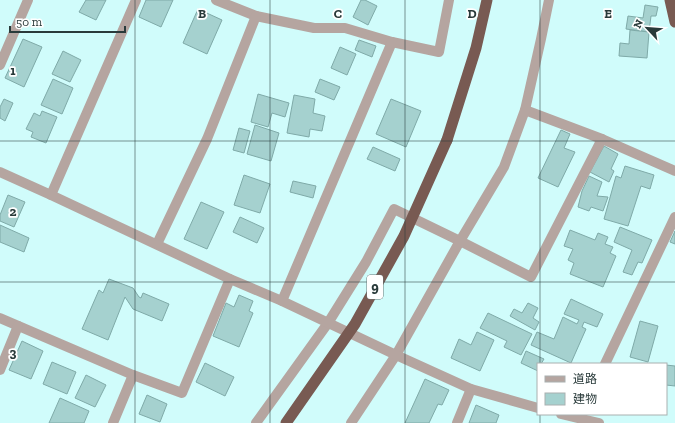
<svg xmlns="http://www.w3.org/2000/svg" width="675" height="423" font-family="'Zilla Slab','Noto Sans JP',serif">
	<rect width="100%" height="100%" fill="#d0fcfb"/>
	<!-- building -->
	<g fill="#a5d1cf" stroke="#7faaa8">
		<polygon points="86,0 106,0 96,20 79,12"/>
		<polygon points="146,0 173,0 161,27 139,17"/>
		<polygon points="361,0 365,0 377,6 368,25 353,17"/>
		<polygon points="645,5 658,7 656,16 651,16 649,32 626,29 628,16 643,18"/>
		<polygon points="198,9 222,20 207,54 183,43"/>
		<polygon points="630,30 649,32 647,58 619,56 620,43 629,44"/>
		<polygon points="23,39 42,47 24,87 5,78"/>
		<polygon points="359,40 376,46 372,57 355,50"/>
		<polygon points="340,47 356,54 347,75 331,68"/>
		<polygon points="63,51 81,60 70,82 52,74"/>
		<polygon points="53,79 73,88 62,114 41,105"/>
		<polygon points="320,79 340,87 334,100 315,92"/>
		<polygon points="258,94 289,103 285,117 272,113 268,127 251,122"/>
		<polygon points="294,95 315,99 313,113 325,116 322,131 310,129 309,137 287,133"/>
		<polygon points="4,99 13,103 5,121 0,118 0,107"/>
		<polygon points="391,99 421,111 406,147 376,134"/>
		<polygon points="42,111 57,117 46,143 31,137 33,132 26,129 34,113 40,116"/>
		<polygon points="255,125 279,133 271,161 247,154"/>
		<polygon points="239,128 250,131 244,153 233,150"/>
		<polygon points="561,130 570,134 564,148 575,152 558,187 538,178"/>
		<polygon points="604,146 618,154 611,169 614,171 609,182 590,172"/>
		<polygon points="373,147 400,159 395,171 367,159"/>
		<polygon points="625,166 654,175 650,189 641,186 628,226 604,219 616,176 621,178"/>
		<polygon points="244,175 270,184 260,213 234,205"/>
		<polygon points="589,176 602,182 597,196 608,197 603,211 591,207 589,211 578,207 582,191"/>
		<polygon points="293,181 316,186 313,198 290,192"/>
		<polygon points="8,195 25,202 14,227 0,221 0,215"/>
		<polygon points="201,202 224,212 207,249 184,239"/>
		<polygon points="240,217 264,228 257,243 233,232"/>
		<polygon points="0,225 29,238 24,252 0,242"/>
		<polygon points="620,227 652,240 642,263 638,262 632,275 623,272 632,250 614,242"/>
		<polygon points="570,230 595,240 598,233 608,237 605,244 613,247 610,253 616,256 603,287 570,274 574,263 568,260 573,249 564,246"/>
		<polygon points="675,231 675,244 670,242"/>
		<polygon points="109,279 133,288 139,297 141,298 143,293 169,304 162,321 133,309 125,297 108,340 82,329 99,290 103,293"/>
		<polygon points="239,295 253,301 249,311 253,313 239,347 213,336 226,303 234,307"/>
		<polygon points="571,299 603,314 597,327 584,322 582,327 586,329 571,363 531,345 537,332 554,339 563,317 577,324 579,320 564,314"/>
		<polygon points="528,303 538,308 533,318 539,322 535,330 510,316 514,309 522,313"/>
		<polygon points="488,313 532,334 521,355 504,347 507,341 480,328"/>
		<polygon points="640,321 658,326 648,362 630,357"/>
		<polygon points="477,332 494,340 480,371 451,358 459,339 471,345"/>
		<polygon points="22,341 43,351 31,379 9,370"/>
		<polygon points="526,351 544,359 541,364 538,364 538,371 521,363"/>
		<polygon points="52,362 76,372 67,394 43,384"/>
		<polygon points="205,363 234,377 225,396 196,382"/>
		<polygon points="666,365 675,366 675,386 666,385 666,389"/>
		<polygon points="86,375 106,385 95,407 75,398"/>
		<polygon points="425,379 449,390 442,405 438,404 429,423 405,423"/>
		<polygon points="147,395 167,404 160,422 139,414"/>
		<polygon points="60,398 89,411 84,423 49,423"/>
		<polygon points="476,405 499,415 496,423 469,423"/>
	</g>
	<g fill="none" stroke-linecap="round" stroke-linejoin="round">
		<!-- minor -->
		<g stroke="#b5a5a0" stroke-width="10">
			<polyline points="216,0 256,16 314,28 345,28 392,42 439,52 449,0"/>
			<polyline points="0,65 28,0"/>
			<polyline points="525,110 602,139 675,171"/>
			<polyline points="51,195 136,0"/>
			<polyline points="157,244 207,139 256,16"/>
			<polyline points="282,301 392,42"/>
			<polyline points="0,318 133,375 182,393 230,279"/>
			<polyline points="605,364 675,217"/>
			<polyline points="0,370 18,326"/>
			<polyline points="113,423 133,375"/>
			<polyline points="256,423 328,323 366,262 394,209 460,241 531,277 602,139"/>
			<polyline points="351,423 396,355 460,241 504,167 525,110 541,39 549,0"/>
			<polyline points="457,423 471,389"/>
		</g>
		<!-- tertiary -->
		<g stroke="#b5a5a0" stroke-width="10">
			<polyline points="0,172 51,195 230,279 282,301 396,355 471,389 538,408"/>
			<polyline points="561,414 599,423"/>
		</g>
		<!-- trunk -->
		<g stroke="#785a52" stroke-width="11">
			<polyline points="670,0 675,22"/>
			<polyline points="447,140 476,48 487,0"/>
		</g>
		<!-- trunk-bridge -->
		<polyline stroke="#785a52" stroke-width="11" points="286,423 355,324 404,236 447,140"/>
	</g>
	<!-- grid -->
	<path fill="none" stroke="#293a3a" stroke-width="1" stroke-opacity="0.55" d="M135,0V423M270,0V423M405,0V423M540,0V364M0,141H675M0,282H675M540,414V423"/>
	<g text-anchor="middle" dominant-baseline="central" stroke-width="3.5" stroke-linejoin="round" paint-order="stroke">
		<!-- shield labels -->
		<rect fill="#fff" stroke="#697575" stroke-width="1" x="367" y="275" width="16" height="24" rx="3"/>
		<g font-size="14" font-weight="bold" fill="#293a3a">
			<text x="375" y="287">9</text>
		</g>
	</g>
	<g font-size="13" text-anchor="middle" font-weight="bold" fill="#293a3a" stroke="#fff" stroke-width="3.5" stroke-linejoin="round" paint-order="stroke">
		<text x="202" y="18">B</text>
		<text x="338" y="18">C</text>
		<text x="472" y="18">D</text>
		<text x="608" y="18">E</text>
		<text x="13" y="75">1</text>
		<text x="13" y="216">2</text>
		<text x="13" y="357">3</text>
	</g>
	<!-- legend -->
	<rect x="537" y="363" width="130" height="52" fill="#ffffff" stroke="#a9b0b0"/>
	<rect x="545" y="376" width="20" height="6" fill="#b5a5a0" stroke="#a9b0b0"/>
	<text x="573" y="383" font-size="12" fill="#293a3a">道路</text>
	<rect x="545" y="393" width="20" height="12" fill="#a5d1cf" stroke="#a9b0b0"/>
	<text x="573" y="403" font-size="12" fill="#293a3a">建物</text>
	<!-- north arrow -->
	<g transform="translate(647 28) rotate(296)" stroke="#ffffff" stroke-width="3" paint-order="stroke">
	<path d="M0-3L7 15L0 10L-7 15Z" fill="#293a3a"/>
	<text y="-6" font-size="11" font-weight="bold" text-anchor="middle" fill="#293a3a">N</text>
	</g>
	<!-- scale -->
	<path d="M10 26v6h115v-6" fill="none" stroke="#293a3a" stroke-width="2"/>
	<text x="16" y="26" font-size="12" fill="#293a3a" stroke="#ffffff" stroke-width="3" paint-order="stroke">50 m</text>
</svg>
